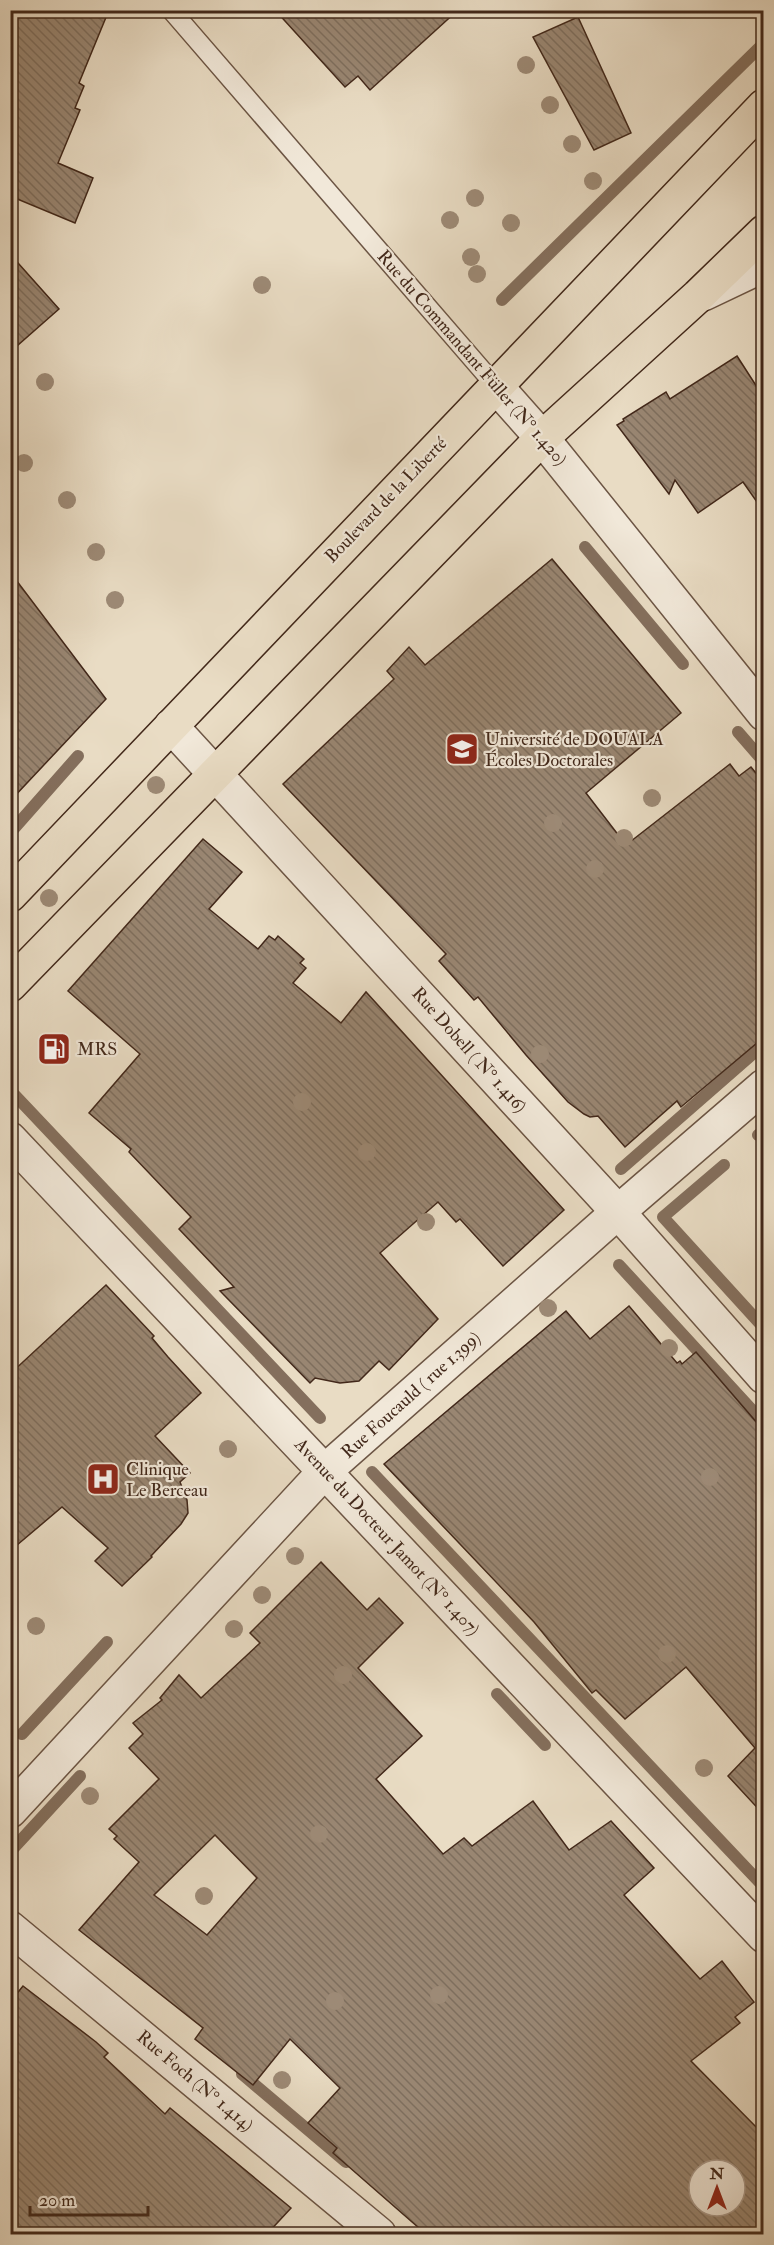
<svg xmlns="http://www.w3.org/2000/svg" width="774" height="2245" font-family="'IM FELL Double Pica',serif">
	<defs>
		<pattern id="building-back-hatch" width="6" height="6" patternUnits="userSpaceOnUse" patternTransform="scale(1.5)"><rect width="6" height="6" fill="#998672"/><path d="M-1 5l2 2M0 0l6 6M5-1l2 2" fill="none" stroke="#7e6e5d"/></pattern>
	</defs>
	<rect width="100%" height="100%" fill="#e9dcc4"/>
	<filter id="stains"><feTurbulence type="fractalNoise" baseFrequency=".00333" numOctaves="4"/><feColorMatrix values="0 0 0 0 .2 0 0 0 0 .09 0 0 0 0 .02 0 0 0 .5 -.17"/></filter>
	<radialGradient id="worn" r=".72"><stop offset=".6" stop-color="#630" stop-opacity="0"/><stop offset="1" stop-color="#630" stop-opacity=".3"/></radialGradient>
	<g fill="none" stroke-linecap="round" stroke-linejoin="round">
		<!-- stream -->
		<g stroke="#846f5d" stroke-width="12">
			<polyline points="502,300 764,43"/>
			<polyline points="585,547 683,664"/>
			<polyline points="738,732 764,762"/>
			<polyline points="10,833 78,756"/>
			<polyline points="10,1090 320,1418"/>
			<polyline points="758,1135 764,1131"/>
			<polyline points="724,1165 663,1217 764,1328"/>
			<polyline points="621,1169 764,1044"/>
			<polyline points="619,1265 764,1423"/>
			<polyline points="372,1472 764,1887"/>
			<polyline points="497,1694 545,1745"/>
			<polyline points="22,1734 107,1642"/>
			<polyline points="10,1852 80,1776"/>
			<polyline points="242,2074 346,2162"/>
		</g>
	</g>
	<!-- building -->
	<g fill="url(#building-back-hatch)" stroke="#42281a" stroke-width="1.5" fill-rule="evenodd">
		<polygon points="10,10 109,10 79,83 84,86 75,108 80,110 58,163 93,178 75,223 10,196"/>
		<polygon points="275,10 458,10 370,90 358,76 345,87"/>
		<polygon points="578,17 631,133 594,150 533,37"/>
		<polygon points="10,254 59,309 10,352"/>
		<polygon points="737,356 764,398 764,512 743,482 698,513 675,480 669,494 617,425 624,421 623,419 666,392 670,399"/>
		<polygon points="552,559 681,713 586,793 626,845 730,764 739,776 751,767 764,783 764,1037 681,1107 677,1101 625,1147 598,1116 590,1117 584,1114 568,1102 526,1055 478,997 474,1000 439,961 446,954 283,784 394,679 387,671 409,647 425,665"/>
		<polygon points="10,572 106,699 10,801"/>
		<polygon points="203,839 242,872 209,909 258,949 269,936 275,940 278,936 304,959 300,963 306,968 293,983 341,1023 366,992 564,1210 503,1266 460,1219 456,1222 438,1202 380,1253 438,1319 389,1370 379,1361 359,1381 340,1383 315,1378 310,1383 220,1291 234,1287 179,1229 191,1217 129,1152 131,1149 89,1113 140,1054 68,991"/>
		<polygon points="106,1285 154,1336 152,1338 168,1357 201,1393 155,1436 190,1473 180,1482 187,1500 188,1513 181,1524 151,1556 152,1557 122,1586 95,1561 108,1548 62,1507 10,1551 10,1374"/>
		<polygon points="629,1306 677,1363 680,1361 682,1364 696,1352 764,1431 764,1815 728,1776 755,1748 686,1667 625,1719 596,1690 592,1693 534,1622 384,1464 566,1311 590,1339"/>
		<path d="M321,1562L367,1610L379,1598L403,1623L358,1668L422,1736L376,1779L443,1854L464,1838L472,1846L533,1801L569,1850L611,1821L654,1868L624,1895L700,1979L722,1961L754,2002L735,2017L740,2023L691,2061L764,2135V2235H427L333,2153L337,2148L308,2123L340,2088L290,2039L253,2085L195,2039L203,2028L79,1930L139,1862L114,1839L117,1836L109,1829L159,1779L129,1748L143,1734L133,1723L162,1700L160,1698L179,1675L201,1698L260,1643L250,1633ZM215,1835L257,1878L207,1935L154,1895ZM699,2170H735V2206H699Z"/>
		<polygon points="23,1986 96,2042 108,2053 104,2057 165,2114 170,2108 291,2208 266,2235 10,2235 10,2002"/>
	</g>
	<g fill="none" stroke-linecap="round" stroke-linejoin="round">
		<defs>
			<polyline id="service" points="171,10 495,385"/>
			<g id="minor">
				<polyline points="495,385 542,438 764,714"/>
				<polyline points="171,726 618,1212 764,1377"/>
				<polyline points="10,1139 764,1936"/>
				<polyline points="10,1811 325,1471 618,1212 764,1086"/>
				<polyline points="10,1928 379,2234"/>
			</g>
			<polyline id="tertiary" points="703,294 764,265"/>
			<g id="primary">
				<polyline points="10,895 764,106"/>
				<polyline points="10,985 542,438 698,296 764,232"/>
			</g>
		</defs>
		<!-- service casing -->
		<use href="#service" stroke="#6c5544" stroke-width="21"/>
		<!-- minor casing -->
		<use href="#minor" stroke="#6c5544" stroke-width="36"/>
		<!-- tertiary casing -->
		<use href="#tertiary" stroke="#6c5544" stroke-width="36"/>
		<!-- primary casing -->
		<use href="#primary" stroke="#42281a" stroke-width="36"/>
		<!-- service -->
		<use href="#service" stroke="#f1e8d9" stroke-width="18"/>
		<!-- minor -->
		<use href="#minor" stroke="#f1e8d9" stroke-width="33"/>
		<!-- tertiary -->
		<use href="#tertiary" stroke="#f1e8d9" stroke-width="33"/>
		<!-- primary -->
		<use href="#primary" stroke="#e9dcc4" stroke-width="33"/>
	</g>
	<!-- trees -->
	<g fill="#9d8a76">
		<circle cx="526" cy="65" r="9"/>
		<circle cx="550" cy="105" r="9"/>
		<circle cx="572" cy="144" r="9"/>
		<circle cx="593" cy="181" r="9"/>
		<circle cx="475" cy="198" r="9"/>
		<circle cx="450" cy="220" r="9"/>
		<circle cx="511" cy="223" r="9"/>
		<circle cx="471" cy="257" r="9"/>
		<circle cx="477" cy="274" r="9"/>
		<circle cx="262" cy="285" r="9"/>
		<circle cx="45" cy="382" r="9"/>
		<circle cx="24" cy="463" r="9"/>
		<circle cx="67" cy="500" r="9"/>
		<circle cx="96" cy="552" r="9"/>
		<circle cx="115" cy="600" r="9"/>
		<circle cx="156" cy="785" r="9"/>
		<circle cx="652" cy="798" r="9"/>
		<circle cx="553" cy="823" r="9"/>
		<circle cx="624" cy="838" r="9"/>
		<circle cx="595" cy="869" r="9"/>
		<circle cx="49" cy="898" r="9"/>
		<circle cx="540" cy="1054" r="9"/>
		<circle cx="302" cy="1102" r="9"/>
		<circle cx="367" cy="1152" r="9"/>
		<circle cx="426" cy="1222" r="9"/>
		<circle cx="548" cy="1308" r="9"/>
		<circle cx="669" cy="1348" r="9"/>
		<circle cx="228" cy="1449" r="9"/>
		<circle cx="710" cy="1477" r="9"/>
		<circle cx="295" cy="1556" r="9"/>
		<circle cx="262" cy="1595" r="9"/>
		<circle cx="36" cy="1626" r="9"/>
		<circle cx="234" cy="1629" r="9"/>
		<circle cx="667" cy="1654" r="9"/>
		<circle cx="343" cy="1675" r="9"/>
		<circle cx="704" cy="1768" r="9"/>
		<circle cx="90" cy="1796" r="9"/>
		<circle cx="319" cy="1834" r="9"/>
		<circle cx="204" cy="1896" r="9"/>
		<circle cx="439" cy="1995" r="9"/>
		<circle cx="335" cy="2001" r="9"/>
		<circle cx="282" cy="2080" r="9"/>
	</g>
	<!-- icons -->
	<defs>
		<symbol id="school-square" viewBox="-11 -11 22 22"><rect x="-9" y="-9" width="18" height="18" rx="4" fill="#8f2418" stroke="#f1e8d9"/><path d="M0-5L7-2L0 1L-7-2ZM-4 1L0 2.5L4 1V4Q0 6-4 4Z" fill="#fff"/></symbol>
		<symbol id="fuel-square" viewBox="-11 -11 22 22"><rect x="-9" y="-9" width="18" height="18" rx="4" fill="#8f2418" stroke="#f1e8d9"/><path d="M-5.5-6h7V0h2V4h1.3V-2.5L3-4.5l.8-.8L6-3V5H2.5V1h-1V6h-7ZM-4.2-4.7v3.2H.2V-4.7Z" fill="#fff"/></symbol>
		<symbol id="hospital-square" viewBox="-11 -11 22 22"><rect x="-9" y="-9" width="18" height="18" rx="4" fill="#8f2418" stroke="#f1e8d9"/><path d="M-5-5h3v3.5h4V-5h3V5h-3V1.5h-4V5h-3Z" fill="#fff"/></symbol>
	</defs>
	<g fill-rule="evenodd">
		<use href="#school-square" x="443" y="730" width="38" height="38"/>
		<use href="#fuel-square" x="35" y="1030" width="38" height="38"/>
		<use href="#hospital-square" x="84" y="1460" width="38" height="38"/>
	</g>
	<g text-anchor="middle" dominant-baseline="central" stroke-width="4.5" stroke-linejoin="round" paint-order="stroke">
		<!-- street labels -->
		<g font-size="18" fill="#42281a" stroke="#f1e8d9">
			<text transform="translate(472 358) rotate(49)">Rue du Commandant Füller (N° 1.420)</text>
			<text transform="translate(386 500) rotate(-46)">Boulevard de la Liberté</text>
			<text transform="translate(469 1050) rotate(48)">Rue Dobell ( N° 1.416)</text>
			<text transform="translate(411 1395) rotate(-42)">Rue Foucauld ( rue 1.399)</text>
			<text transform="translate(387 1537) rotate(47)">Avenue du Docteur Jamot (N° 1.407)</text>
			<text transform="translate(195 2081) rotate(40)">Rue Foch (N° 1.414)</text>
		</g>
		<!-- poi labels -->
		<g font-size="18" fill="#42281a" stroke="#f1e8d9" text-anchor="start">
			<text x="485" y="739">Université de DOUALA<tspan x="485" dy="21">Écoles Doctorales</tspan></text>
			<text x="77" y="1049">MRS</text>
			<text x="126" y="1469">Clinique<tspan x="126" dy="21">Le Berceau</tspan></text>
		</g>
	</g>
	<!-- margin -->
	<rect width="774" height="2245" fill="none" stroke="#e9dcc4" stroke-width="36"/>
	<rect x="12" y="12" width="750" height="2221" fill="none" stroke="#42281a" stroke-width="3"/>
	<rect x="18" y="18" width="738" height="2209" fill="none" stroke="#42281a" stroke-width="1.5"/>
	<!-- north arrow -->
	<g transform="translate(717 2188)"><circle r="28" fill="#f1e8d9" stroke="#ab9b8d" stroke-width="1.5"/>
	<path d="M0-4.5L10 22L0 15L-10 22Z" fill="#8f2418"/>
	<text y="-9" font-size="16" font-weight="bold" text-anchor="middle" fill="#42281a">N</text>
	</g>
	<!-- scale -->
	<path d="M30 2206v9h118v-9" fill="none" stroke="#42281a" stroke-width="3"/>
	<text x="39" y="2206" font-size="18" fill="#42281a" stroke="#f1e8d9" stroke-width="4.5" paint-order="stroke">20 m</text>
	<rect width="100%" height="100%" filter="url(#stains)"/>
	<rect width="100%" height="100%" fill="url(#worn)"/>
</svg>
